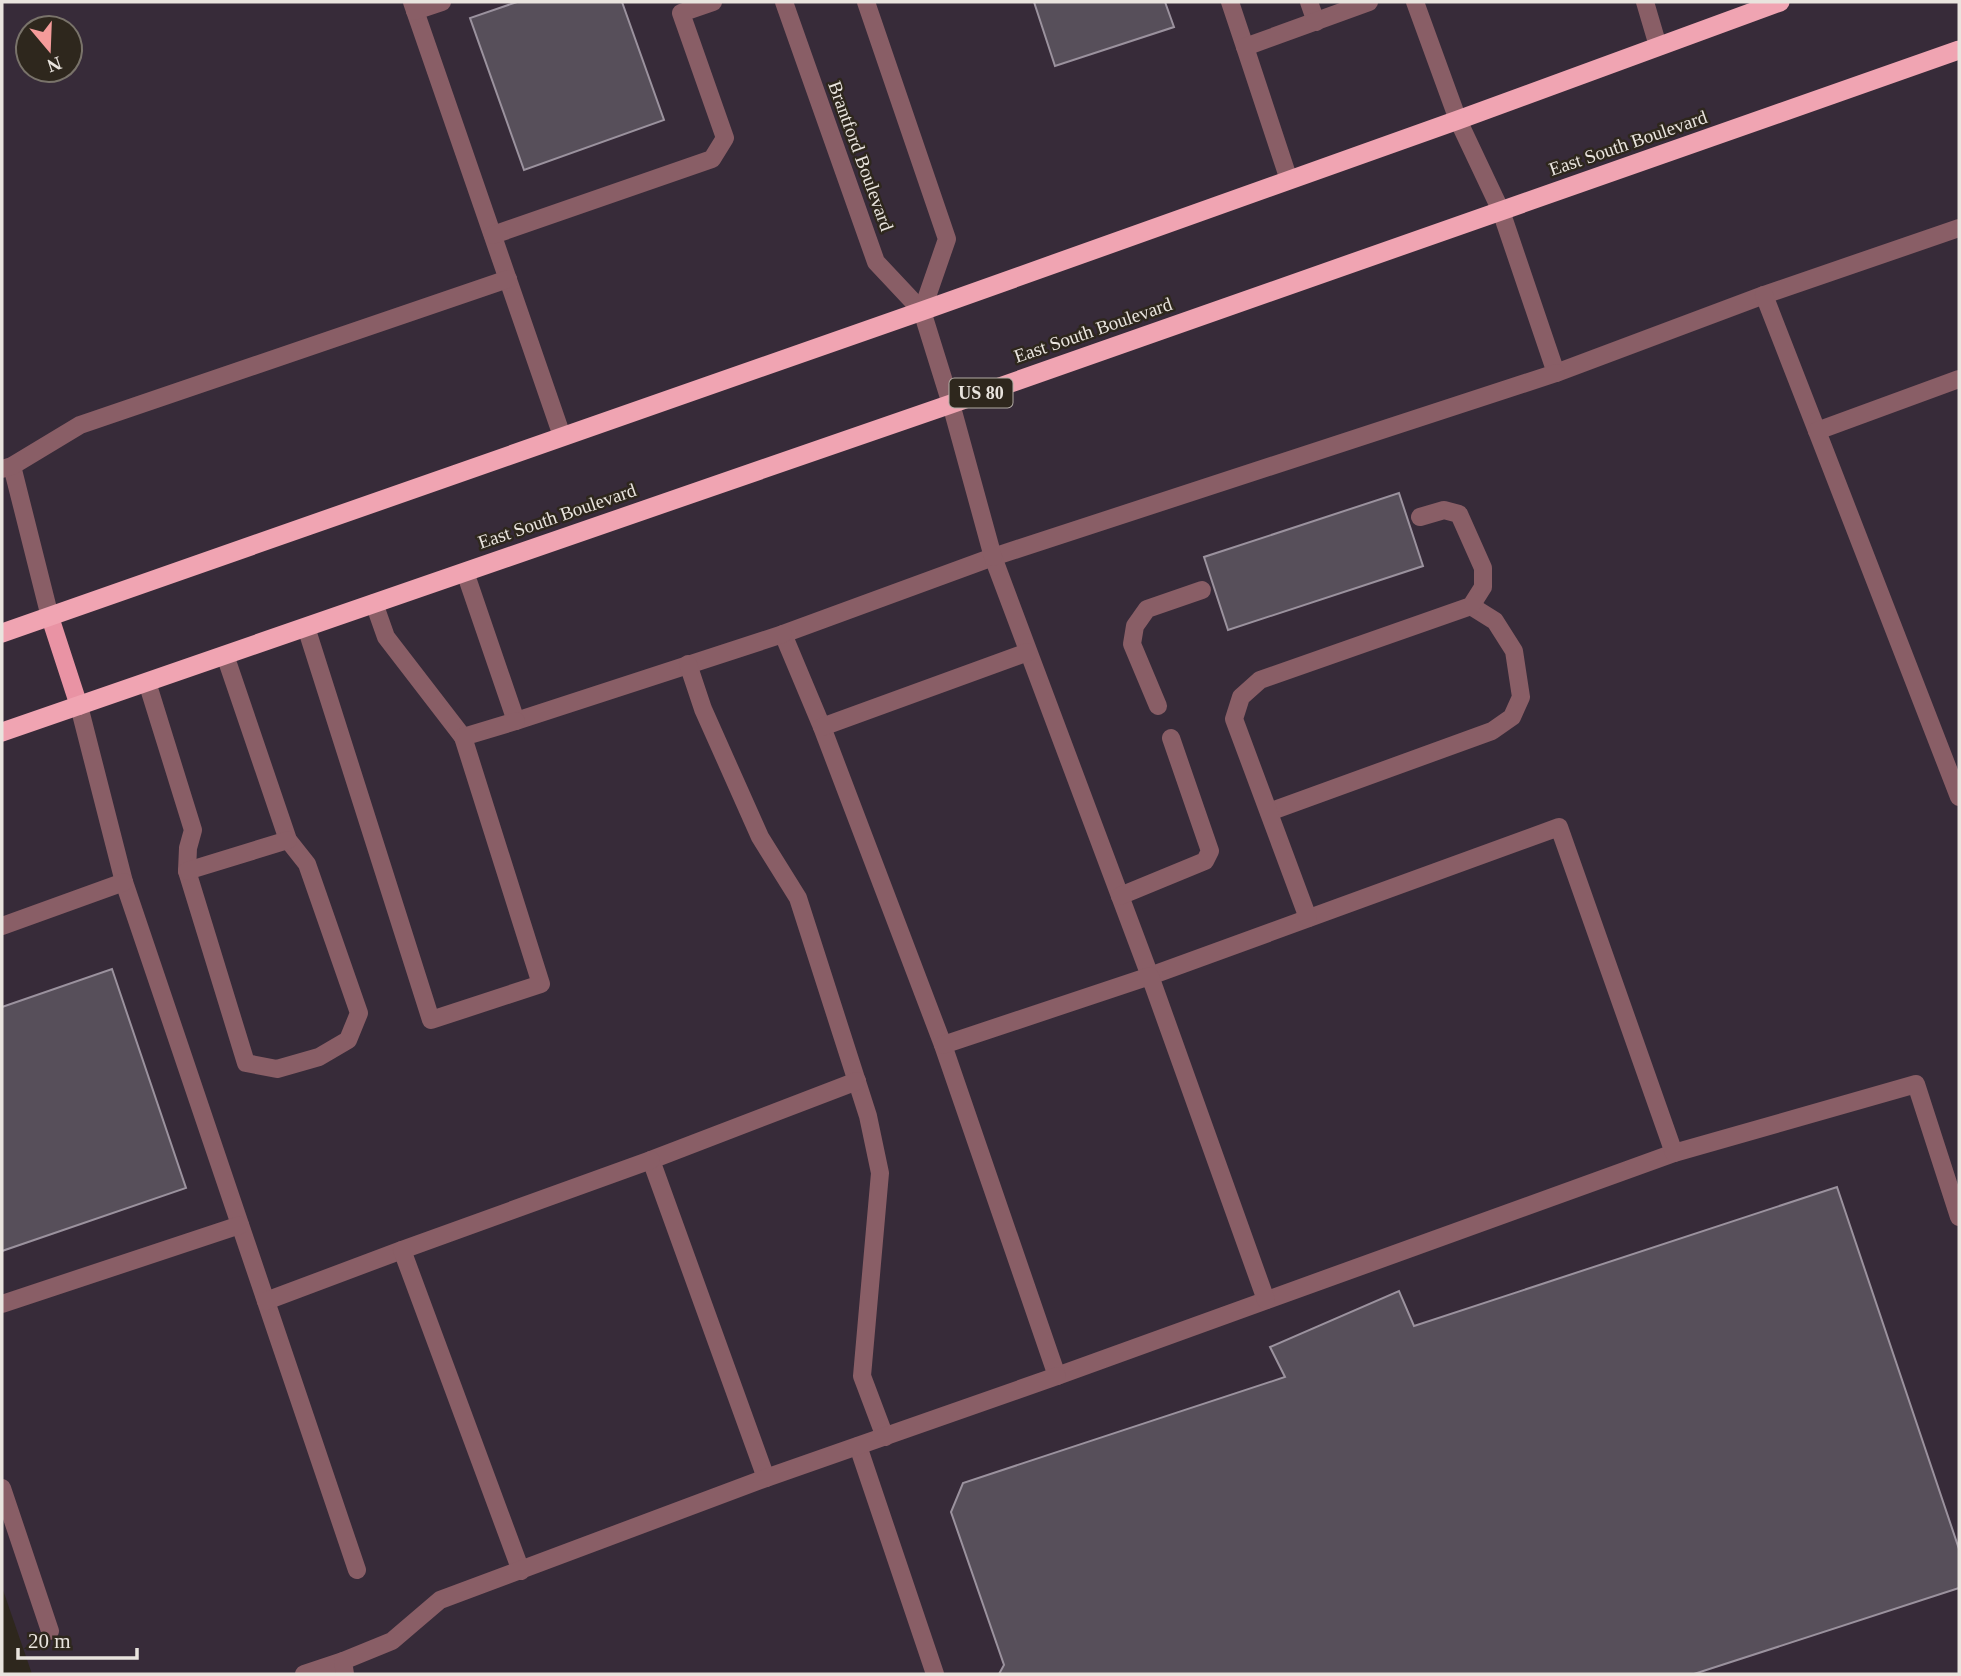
<svg xmlns="http://www.w3.org/2000/svg" width="1961" height="1676" font-family="Georgia,serif">
	<rect width="100%" height="100%" fill="#2e271d"/>
	<!-- commercial -->
	<path fill="#372b39" fill-rule="evenodd" d="M2,2H1959V1674H32L2,1587ZM28,28H70V70H28Z"/>
	<!-- building -->
	<g fill="#574f5a" stroke="#9b929e" stroke-width="2">
		<polygon points="517,2 622,2 664,120 524,170 470,18"/>
		<polygon points="1034,2 1165,2 1174,27 1055,66"/>
		<polygon points="1399,493 1423,566 1228,630 1204,557"/>
		<polygon points="112,969 186,1188 2,1251 2,1007"/>
		<polygon points="1837,1187 1959,1549 1959,1588 1694,1674 999,1674 1004,1665 951,1512 963,1483 1285,1377 1270,1347 1399,1291 1414,1326"/>
	</g>
	<g fill="none" stroke-linecap="round" stroke-linejoin="round">
		<!-- service -->
		<g stroke="#895e66" stroke-width="18">
			<polyline points="412,2 562,436"/>
			<polyline points="1230,2 1245,47"/>
			<polyline points="1309,2 1316,22"/>
			<polyline points="1415,2 1458,120 1501,211 1556,373 1764,295 1959,228"/>
			<polyline points="1645,2 1658,46"/>
			<polyline points="415,11 442,2"/>
			<polyline points="1289,180 1245,47 1369,2"/>
			<polyline points="493,235 712,159 725,138 681,13 713,2"/>
			<polyline points="1764,295 1817,431"/>
			<polyline points="1556,373 993,557 783,634 822,727 943,1045 1057,1376 1674,1153"/>
			<polyline points="1959,379 1817,431 1959,797"/>
			<polyline points="12,466 50,617"/>
			<polyline points="2,469 12,466 80,425 508,279"/>
			<polyline points="993,557 1150,976 1559,827 1674,1153 1916,1084 1959,1217"/>
			<polyline points="465,572 516,721 783,634"/>
			<polyline points="374,603 386,637 463,737"/>
			<polyline points="306,627 431,1020 541,984 463,737 516,721"/>
			<polyline points="688,664 703,709 760,837 798,898 868,1116 880,1173 862,1376 885,1437"/>
			<polyline points="147,682 193,830 188,848 187,871 246,1063 277,1069 319,1057 348,1040 359,1013 307,864 288,840 225,655"/>
			<polyline points="79,706 124,882 357,1570"/>
			<polyline points="1158,706 1132,644 1135,626 1147,609 1202,590"/>
			<polyline points="822,727 1028,652"/>
			<polyline points="1269,812 1492,731 1512,717 1521,697 1514,651 1495,621 1471,606"/>
			<polyline points="187,871 288,840"/>
			<polyline points="1120,896 1205,861 1210,851 1171,738"/>
			<polyline points="1308,918 1234,719 1241,697 1260,680 1471,606 1483,587 1483,568 1459,514 1444,510 1420,517"/>
			<polyline points="2,926 124,882"/>
			<polyline points="943,1045 1150,976 1266,1300"/>
			<polyline points="266,1301 402,1250"/>
			<polyline points="2,1304 240,1225"/>
			<polyline points="858,1446 935,1674"/>
			<polyline points="766,1478 651,1160 857,1081"/>
			<polyline points="2,1488 50,1631"/>
			<polyline points="521,1571 402,1250 651,1160"/>
			<polyline points="304,1674 343,1661"/>
			<polyline points="345,1674 343,1661 392,1641 440,1600 766,1478 1057,1376"/>
		</g>
		<!-- minor -->
		<g stroke="#895e66" stroke-width="18">
			<polyline points="784,2 876,262 922,311 951,404 993,557"/>
			<polyline points="866,2 947,239 922,311"/>
		</g>
		<!-- primary -->
		<polyline stroke="#e993a4" stroke-width="18" points="50,617 79,706"/>
		<!-- trunk -->
		<g stroke="#f0a4b2" stroke-width="19">
			<polyline points="2,633 922,311 1458,120 1780,2"/>
			<polyline points="2,732 951,404 1959,50"/>
		</g>
	</g>
	<g text-anchor="middle" dominant-baseline="central" stroke-width="5" stroke-linejoin="round" paint-order="stroke">
		<!-- shield labels -->
		<rect fill="#2e271d" stroke="#b1aba4" stroke-width="2" x="949.5" y="378.5" width="63" height="29" rx="5"/>
		<g font-size="18" font-weight="bold" fill="#e9e4de">
			<text x="981" y="393">US 80</text>
		</g>
		<!-- street labels -->
		<g font-size="19" fill="#e9e4de" stroke="#2e271d">
			<text transform="translate(1628 143) rotate(-19)">East South Boulevard</text>
			<text transform="translate(861 156) rotate(70)">Brantford Boulevard</text>
			<text transform="translate(1093 330) rotate(-19)">East South Boulevard</text>
			<text transform="translate(557 516) rotate(-19)">East South Boulevard</text>
		</g>
	</g>
	<!-- border -->
	<rect width="1961" height="1676" fill="none" stroke="#e9e4de" stroke-width="7"/>
	<!-- north arrow -->
	<g transform="translate(49 49) rotate(161)"><circle r="33" fill="#2e271d" stroke="#79736a" stroke-width="2"/>
	<path d="M0-5L12 26L0 18L-12 26Z" fill="#f59b9a"/>
	<text y="-10" font-size="19" font-weight="bold" text-anchor="middle" fill="#e9e4de">N</text>
	</g>
	<!-- scale -->
	<path d="M18 1648v10h119v-10" fill="none" stroke="#e9e4de" stroke-width="3.5"/>
	<text x="28" y="1648" font-size="21" fill="#e9e4de" stroke="#2e271d" stroke-width="5" paint-order="stroke">20 m</text>
</svg>
